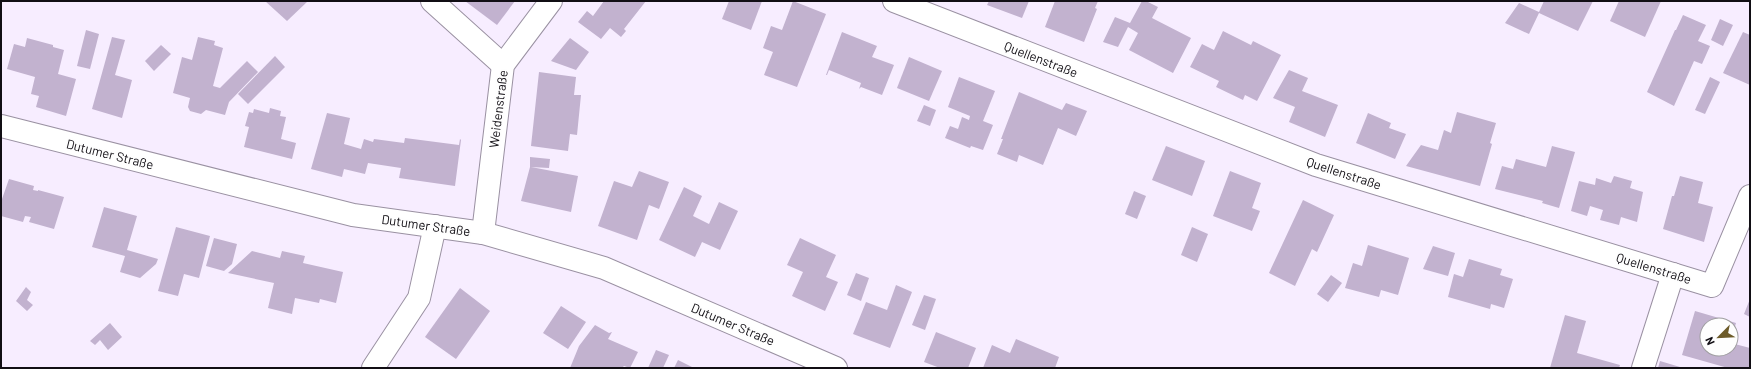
<svg xmlns="http://www.w3.org/2000/svg" width="1751" height="369" font-family="Barlow,sans-serif">
	<rect width="100%" height="100%" fill="#f7edff"/>
	<!-- building -->
	<g fill="#c2b2cf">
		<polygon points="265,1 308,1 287,21"/>
		<polygon points="465,1 515,1 497,25"/>
		<polygon points="604,1 646,1 624,29 626,31 621,37 610,28 601,39 578,22 587,11 593,16"/>
		<polygon points="729,1 762,1 751,30 722,19"/>
		<polygon points="793,1 826,14 797,87 764,75 773,52 763,48 771,26 782,30"/>
		<polygon points="989,1 1029,1 1022,18 987,5"/>
		<polygon points="1055,1 1098,1 1095,8 1097,9 1084,42 1045,27"/>
		<polygon points="1142,1 1146,1 1158,7 1152,18 1191,38 1173,73 1129,50 1138,33 1128,27 1118,47 1103,42 1115,17 1130,23"/>
		<polygon points="1544,1 1593,1 1578,31 1539,13 1529,34 1505,23 1519,3 1539,12"/>
		<polygon points="1619,1 1661,1 1645,37 1610,21"/>
		<polygon points="1683,15 1706,25 1698,41 1710,46 1702,64 1694,61 1674,106 1647,92 1675,30 1676,30"/>
		<polygon points="1720,19 1733,25 1723,46 1711,40"/>
		<polygon points="86,30 99,34 90,69 77,66"/>
		<polygon points="1223,31 1251,45 1253,41 1281,55 1257,101 1245,95 1243,100 1216,87 1219,81 1190,67 1202,44 1214,50"/>
		<polygon points="842,32 877,46 872,57 894,65 882,95 861,87 859,89 861,83 829,70 827,75 826,75"/>
		<polygon points="1743,32 1750,35 1750,85 1723,73"/>
		<polygon points="112,37 125,40 115,75 132,80 122,118 92,109"/>
		<polygon points="198,37 215,41 214,45 223,48 213,86 220,88 247,61 258,72 229,102 225,115 206,110 201,114 190,111 188,107 190,98 173,93 182,57 192,60"/>
		<polygon points="27,38 53,45 53,47 64,50 58,74 76,79 66,116 36,107 39,96 31,94 35,77 7,69 14,44 25,47"/>
		<polygon points="570,38 589,52 576,70 551,61"/>
		<polygon points="161,45 171,54 154,71 145,61"/>
		<polygon points="275,56 285,67 248,104 238,94"/>
		<polygon points="909,57 942,71 929,101 897,88"/>
		<polygon points="1289,70 1308,78 1302,91 1338,105 1325,137 1289,122 1295,107 1273,98"/>
		<polygon points="539,72 576,77 574,95 581,95 577,135 570,134 568,151 531,146"/>
		<polygon points="959,77 995,91 983,121 993,125 983,150 971,146 970,148 945,138 950,126 958,129 962,117 969,120 970,116 948,107"/>
		<polygon points="1710,77 1720,82 1705,114 1695,110"/>
		<polygon points="1019,92 1062,110 1066,103 1087,111 1076,136 1058,128 1043,165 1019,155 1017,162 997,154 1003,139 1001,139"/>
		<polygon points="924,105 936,110 930,126 917,121"/>
		<polygon points="270,108 281,111 280,116 286,117 281,139 296,143 292,159 244,147 249,127 245,126 249,112 253,113 254,109 269,113"/>
		<polygon points="1457,112 1496,123 1490,143 1492,144 1480,186 1406,166 1421,145 1438,150 1444,130 1451,133"/>
		<polygon points="327,113 350,118 344,144 361,149 364,139 373,142 374,139 404,143 405,138 459,145 460,139 461,140 455,186 399,178 401,168 368,163 365,174 344,169 342,177 311,169"/>
		<polygon points="1368,113 1391,123 1389,128 1406,134 1395,159 1356,143"/>
		<polygon points="1166,146 1205,161 1192,196 1152,180"/>
		<polygon points="1552,146 1575,152 1559,208 1542,203 1543,201 1495,189 1502,166 1513,169 1516,159 1546,167"/>
		<polygon points="530,157 550,159 549,168 531,167 578,176 571,212 521,201 530,167"/>
		<polygon points="639,171 669,182 659,209 649,205 637,240 598,226 614,181 632,187"/>
		<polygon points="1230,171 1261,183 1252,208 1260,211 1252,231 1213,216"/>
		<polygon points="1614,176 1632,181 1630,188 1643,192 1637,222 1621,217 1619,225 1600,220 1603,210 1590,206 1587,216 1571,211 1579,181 1595,185 1596,178 1611,183"/>
		<polygon points="1680,176 1703,182 1698,203 1713,207 1704,242 1663,229 1672,196 1674,196"/>
		<polygon points="9,179 34,186 33,190 38,191 38,190 64,197 54,229 29,222 31,217 25,216 23,222 1,216 1,199 2,199"/>
		<polygon points="684,187 702,196 693,216 709,224 719,202 738,211 720,250 702,242 695,257 659,240"/>
		<polygon points="1134,191 1146,196 1137,219 1125,214"/>
		<polygon points="1303,200 1334,215 1317,252 1312,249 1295,286 1269,273"/>
		<polygon points="104,207 137,216 127,250 158,259 156,264 140,278 120,272 125,256 92,247"/>
		<polygon points="176,227 210,236 199,278 184,274 178,296 158,291"/>
		<polygon points="1192,227 1208,234 1197,262 1181,255"/>
		<polygon points="214,238 237,244 232,264 224,271 206,266"/>
		<polygon points="800,238 836,255 826,277 838,282 825,311 792,296 803,272 787,265"/>
		<polygon points="1368,245 1409,258 1398,295 1381,290 1379,297 1345,288 1353,263 1362,266"/>
		<polygon points="1433,246 1455,253 1448,276 1423,269"/>
		<polygon points="252,251 280,258 282,251 305,256 303,263 343,272 336,303 320,299 319,303 295,298 292,314 268,308 274,283 228,273"/>
		<polygon points="1469,259 1502,269 1500,275 1513,279 1504,308 1491,304 1490,309 1448,297 1454,274 1463,277"/>
		<polygon points="856,273 869,278 861,301 847,295"/>
		<polygon points="1331,275 1342,283 1328,302 1317,294"/>
		<polygon points="896,285 912,292 890,348 853,334 866,302 887,310"/>
		<polygon points="26,287 31,292 27,300 33,305 27,311 16,301"/>
		<polygon points="460,288 490,311 456,359 425,337"/>
		<polygon points="924,295 936,299 925,330 912,325"/>
		<polygon points="1750,299 1750,317 1744,314"/>
		<polygon points="561,306 586,322 568,349 543,333"/>
		<polygon points="1695,311 1736,323 1731,340 1731,325 1707,325 1707,349 1731,349 1731,343 1750,348 1750,368 1728,368 1682,355"/>
		<polygon points="1565,315 1586,321 1577,353 1620,365 1619,368 1550,368"/>
		<polygon points="110,323 122,337 108,350 100,340 95,345 90,341"/>
		<polygon points="595,325 609,333 612,332 608,339 638,352 630,368 624,366 622,368 570,368 579,346"/>
		<polygon points="936,332 976,348 968,368 940,368 924,362"/>
		<polygon points="1016,339 1059,357 1055,368 983,368 992,345 1010,353"/>
		<polygon points="656,350 669,355 663,368 648,368"/>
		<polygon points="678,360 694,368 674,368"/>
		<polygon points="1660,361 1680,367 1680,368 1658,368"/>
	</g>
	<g fill="none" stroke-linecap="round" stroke-linejoin="round">
		<defs>
			<g id="minor">
				<polyline points="432,1 503,65"/>
				<polyline points="894,1 1316,165 1712,286 1750,196"/>
				<polyline points="1,126 353,215 483,233 604,268 836,368"/>
				<polyline points="483,233 503,65 551,1"/>
				<polyline points="373,368 419,298 435,226"/>
				<polyline points="1643,368 1673,274"/>
			</g>
		</defs>
		<!-- minor casing -->
		<use href="#minor" stroke="#9a91a2" stroke-width="24"/>
		<!-- minor -->
		<use href="#minor" stroke="#fff" stroke-width="22"/>
	</g>
	<g text-anchor="middle" dominant-baseline="central" stroke-width="4" stroke-linejoin="round" paint-order="stroke">
		<!-- street labels -->
		<g font-size="13" fill="#110e14" stroke="#fefefe">
			<text transform="translate(1041 59) rotate(21)">Quellenstraße</text>
			<text transform="translate(498 109) rotate(-83)">Weidenstraße</text>
			<text transform="translate(110 154) rotate(14)">Dutumer Straße</text>
			<text transform="translate(1344 173) rotate(18)">Quellenstraße</text>
			<text transform="translate(426 225) rotate(8)">Dutumer Straße</text>
			<text transform="translate(1654 268) rotate(17)">Quellenstraße</text>
			<text transform="translate(733 324) rotate(23)">Dutumer Straße</text>
		</g>
	</g>
	<!-- border -->
	<rect width="1751" height="369" fill="none" stroke="#110e14" stroke-width="4"/>
	<!-- north arrow -->
	<g transform="translate(1719 337) rotate(246)"><circle r="19" fill="#fefefe" stroke="#9f9ea0"/>
	<path d="M0-3L7 15L0 10L-7 15Z" fill="#6d5b29"/>
	<text y="-6" font-size="11" font-weight="bold" text-anchor="middle" fill="#110e14">N</text>
	</g>
</svg>
